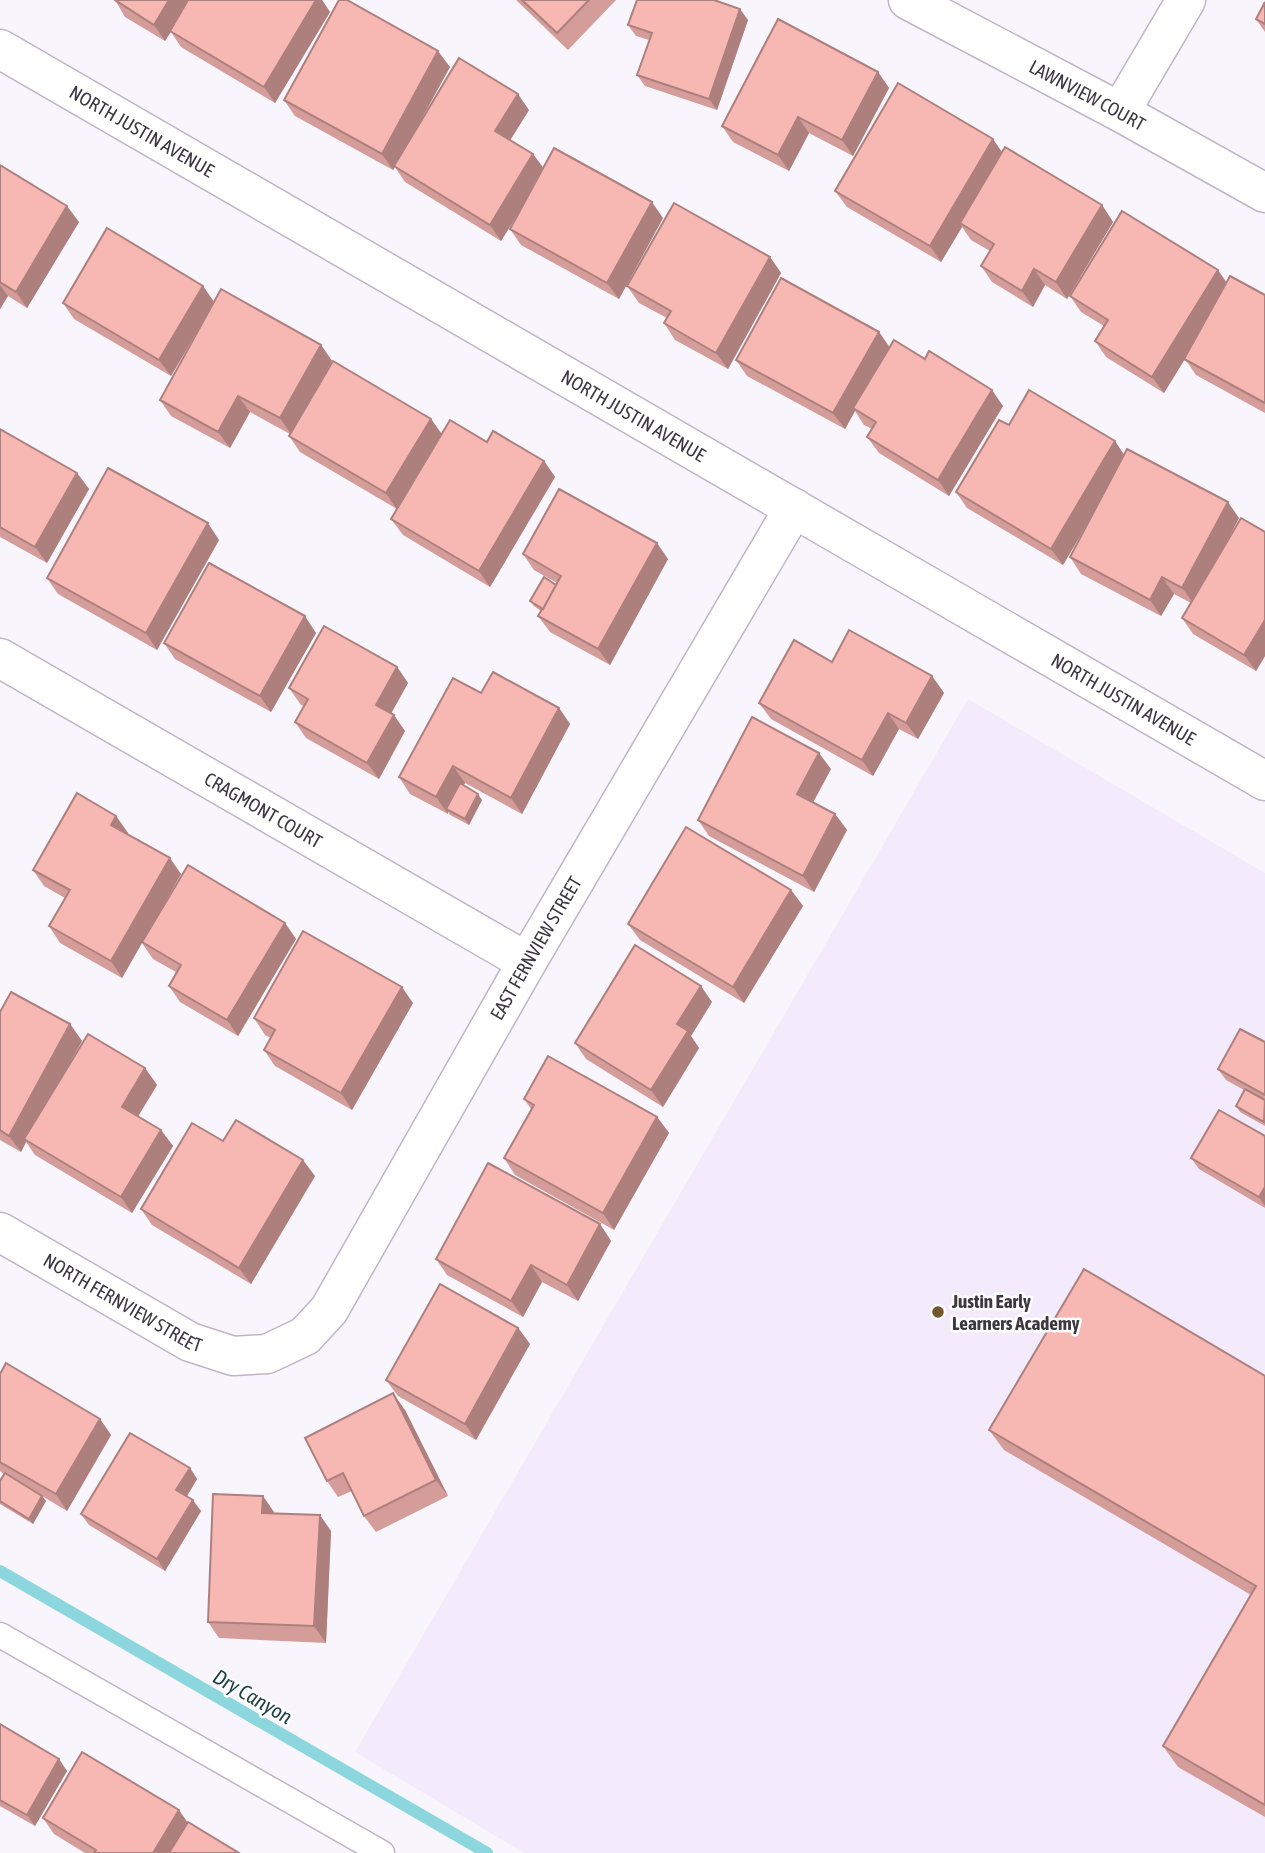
<svg xmlns="http://www.w3.org/2000/svg" width="1265" height="1853" font-family="'Asap Condensed',sans-serif">
	<rect width="100%" height="100%" fill="#f9f5fd"/>
	<!-- built -->
	<polygon fill="#f3ebfb" points="968,699 1265,873 1265,1853 524,1853 355,1752"/>
	<g fill="none" stroke-linecap="round" stroke-linejoin="round">
		<!-- stream -->
		<polyline stroke="#8cd7de" stroke-width="12" points="0,1571 487,1853"/>
		<defs>
			<polyline id="lane" points="0,1635 382,1853"/>
			<g id="street">
				<path id="s1" d="M908,0L1120,112L1265,193"/>
				<path id="s2" d="M0,49L1265,781"/>
				<polyline points="1120,112 1186,0"/>
				<path id="s3" d="M0,658L527,962"/>
				<path id="s4" d="M0,1232L190,1342L233,1356L267,1354L305,1336L329,1310L527,962L794,508"/>
			</g>
		</defs>
		<!-- lane casing -->
		<use href="#lane" stroke="#bfb5c9" stroke-width="27"/>
		<!-- street casing -->
		<use href="#street" stroke="#bfb5c9" stroke-width="41"/>
		<!-- lane -->
		<use href="#lane" stroke="#fff" stroke-width="24"/>
		<!-- street -->
		<use href="#street" stroke="#fff" stroke-width="38"/>
	</g>
	<!-- wall -->
	<g fill="#d49d9a">
		<polygon points="115,0 322,0 330,12 275,103 181,47 171,32 165,41 125,17"/>
		<polygon points="516,0 616,0 568,50"/>
		<polygon points="1265,2 1265,32 1256,19"/>
		<polygon points="748,20 717,110 645,86 637,75 649,40 636,36 628,25"/>
		<polygon points="450,67 409,142 529,110 510,140 533,154 543,168 663,218 619,299 521,245 510,229 522,207 501,241 405,182 395,167 393,170 295,116 284,100"/>
		<polygon points="878,72 889,88 853,156 809,133 789,171 733,142 722,126"/>
		<polygon points="1002,152 1102,205 1113,222 1067,299 1045,285 1033,307 992,282 981,266 990,251 971,240 962,227 941,262 847,207 835,191"/>
		<polygon points="0,165 79,222 27,308 8,296 0,309"/>
		<polygon points="770,257 781,273 728,369 675,340 664,323 667,318 639,303 627,286"/>
		<polygon points="1226,282 1265,295 1265,413 1196,375 1185,359 1164,393 1106,357 1095,341 1104,326 1081,312 1070,296"/>
		<polygon points="203,286 214,302 321,345 332,361 315,392 431,419 442,434 487,442 544,461 555,477 490,587 403,535 391,519 397,509 300,452 289,436 290,434 250,412 230,448 171,416 160,400 209,312 171,376 74,319 63,303"/>
		<polygon points="879,332 890,348 1003,406 949,496 879,453 867,437 872,429 864,425 855,411 845,429 747,376 736,360"/>
		<polygon points="1009,425 1115,441 1124,455 1239,518 1224,547 1265,532 1265,656 1256,671 1193,634 1182,618 1191,603 1174,594 1161,616 1081,574 1070,557 1092,515 1063,565 967,508 956,492"/>
		<polygon points="0,429 77,473 89,489 47,563 0,537"/>
		<polygon points="219,540 157,650 58,594 47,578"/>
		<polygon points="523,554 668,559 610,665 550,632 538,616 541,611 534,606 530,601 557,583 534,570"/>
		<polygon points="316,633 271,712 175,659 164,643"/>
		<polygon points="397,667 408,683 391,713 405,731 379,779 306,738 295,722 304,706 301,705 289,688"/>
		<polygon points="932,676 944,693 918,739 899,729 873,776 771,719 759,703"/>
		<polygon points="481,693 559,708 570,724 522,814 465,783 463,785 482,800 469,825 450,815 448,812 448,814 410,794 399,777"/>
		<polygon points="831,769 813,802 835,814 847,830 814,892 709,836 698,820"/>
		<polygon points="116,816 128,833 127,834 181,874 148,932 285,923 296,939 238,1036 180,1002 169,986 176,972 153,959 142,943 122,978 60,943 49,926 65,898 44,886 33,870"/>
		<polygon points="791,890 803,906 744,1003 640,940 628,924"/>
		<polygon points="712,1002 691,1036 699,1048 663,1107 586,1059 575,1043"/>
		<polygon points="413,1003 352,1110 275,1066 264,1050 271,1038 265,1035 254,1018"/>
		<polygon points="0,1012 70,1024 82,1041 64,1072 145,1068 157,1085 138,1116 161,1130 173,1146 132,1213 35,1155 26,1142 21,1152 0,1140"/>
		<polygon points="1265,1042 1265,1126 1240,1112 1236,1106 1244,1090 1226,1080 1218,1069"/>
		<polygon points="524,1099 657,1117 669,1133 614,1230 515,1175 504,1158 531,1109"/>
		<polygon points="1265,1136 1265,1208 1199,1169 1191,1158"/>
		<polygon points="223,1141 315,1176 251,1284 152,1225 141,1209"/>
		<polygon points="600,1224 611,1241 578,1301 542,1282 523,1317 447,1275 436,1259"/>
		<polygon points="518,1328 530,1344 476,1440 398,1396 386,1380"/>
		<polygon points="0,1374 100,1419 111,1435 67,1511 42,1496 46,1501 33,1524 0,1504 0,1481 4,1474 0,1471"/>
		<polygon points="1265,1376 1265,1817 1178,1767 1163,1746 1251,1595 1004,1450 989,1430"/>
		<polygon points="405,1410 448,1496 376,1532 364,1516 352,1491 338,1497 327,1481"/>
		<polygon points="190,1468 197,1479 187,1496 201,1511 165,1571 89,1525 81,1514"/>
		<polygon points="274,1512 274,1513 331,1531 326,1643 219,1638 208,1622"/>
		<polygon points="0,1724 67,1771 35,1826 0,1806"/>
		<polygon points="43,1818 187,1822 239,1853 85,1853 54,1834"/>
	</g>
	<!-- shaded-wall -->
	<g fill="#ad807d">
		<polygon points="169,0 190,0 165,41 154,25"/>
		<polygon points="316,0 322,0 330,12 275,103 264,87"/>
		<polygon points="740,9 748,20 717,110 709,99"/>
		<polygon points="438,51 450,67 393,170 382,154"/>
		<polygon points="878,72 889,88 853,156 842,140"/>
		<polygon points="518,94 529,110 506,147 495,131"/>
		<polygon points="798,117 809,133 789,171 778,155"/>
		<polygon points="993,139 1004,155 960,223 962,227 941,262 930,246"/>
		<polygon points="533,154 545,170 501,241 490,225"/>
		<polygon points="652,202 663,218 619,299 607,283"/>
		<polygon points="1102,205 1113,222 1067,299 1056,282"/>
		<polygon points="67,206 79,222 27,308 16,292"/>
		<polygon points="770,257 781,273 728,369 716,353"/>
		<polygon points="1034,269 1045,285 1033,307 1022,291"/>
		<polygon points="1218,270 1229,286 1164,393 1152,377"/>
		<polygon points="0,285 8,296 0,309"/>
		<polygon points="203,286 214,302 171,376 159,360"/>
		<polygon points="879,332 890,348 853,408 855,411 845,429 833,413"/>
		<polygon points="321,345 332,361 291,434 280,418"/>
		<polygon points="992,390 1003,406 949,496 938,480"/>
		<polygon points="238,396 250,412 230,448 218,432"/>
		<polygon points="431,419 442,435 397,510 386,493"/>
		<polygon points="1115,441 1126,458 1063,565 1051,549"/>
		<polygon points="544,461 555,477 490,587 479,571"/>
		<polygon points="77,473 89,489 47,563 35,547"/>
		<polygon points="1228,502 1239,518 1194,604 1182,588"/>
		<polygon points="208,523 219,540 157,650 146,633"/>
		<polygon points="657,543 668,559 610,665 598,649"/>
		<polygon points="1162,577 1174,594 1161,616 1150,600"/>
		<polygon points="305,616 316,633 271,712 260,696"/>
		<polygon points="1265,620 1265,656 1256,671 1244,655"/>
		<polygon points="397,667 408,683 387,721 376,705"/>
		<polygon points="932,676 944,693 918,739 906,723"/>
		<polygon points="559,708 570,724 522,814 511,798"/>
		<polygon points="888,713 899,729 873,776 862,760"/>
		<polygon points="394,715 405,731 379,779 367,763"/>
		<polygon points="819,753 831,769 809,810 797,794"/>
		<polygon points="453,766 465,783 449,811 446,809 448,812 448,814 436,797"/>
		<polygon points="478,794 482,800 469,825 465,819"/>
		<polygon points="835,814 847,830 814,892 803,876"/>
		<polygon points="116,816 128,833 123,841 111,825"/>
		<polygon points="170,858 181,874 122,978 111,961"/>
		<polygon points="791,890 803,906 744,1003 733,987"/>
		<polygon points="285,923 296,939 238,1036 227,1020"/>
		<polygon points="701,986 712,1002 691,1036 699,1048 663,1107 651,1090 677,1024"/>
		<polygon points="402,987 413,1003 352,1110 341,1093"/>
		<polygon points="70,1024 82,1041 27,1141 24,1139 26,1142 21,1152 9,1136"/>
		<polygon points="145,1068 157,1085 134,1123 122,1107"/>
		<polygon points="657,1117 669,1133 614,1230 603,1213"/>
		<polygon points="161,1130 173,1146 132,1213 121,1197"/>
		<polygon points="303,1160 315,1176 251,1284 239,1268"/>
		<polygon points="1265,1187 1265,1206 1259,1197"/>
		<polygon points="600,1224 611,1241 578,1301 567,1285"/>
		<polygon points="531,1265 542,1282 523,1317 511,1301"/>
		<polygon points="518,1328 530,1344 476,1440 465,1424"/>
		<polygon points="393,1393 405,1410 448,1496 436,1480"/>
		<polygon points="100,1419 111,1435 67,1511 56,1494"/>
		<polygon points="190,1468 197,1479 184,1501 176,1490"/>
		<polygon points="42,1496 46,1501 33,1524 29,1519"/>
		<polygon points="263,1496 274,1512 274,1529 262,1513"/>
		<polygon points="193,1500 201,1511 165,1571 157,1559"/>
		<polygon points="320,1515 331,1531 326,1643 314,1626"/>
		<polygon points="59,1759 67,1771 35,1826 27,1815"/>
		<polygon points="179,1810 190,1826 174,1853 153,1853"/>
	</g>
	<!-- building -->
	<g fill="#f7b7b3" stroke="#ad807d" stroke-width="2">
		<polygon points="115,0 169,0 154,25"/>
		<polygon points="188,0 316,0 264,87 170,31"/>
		<polygon points="339,0 347,0 438,51 382,154 284,100"/>
		<polygon points="522,0 589,0 557,33"/>
		<polygon points="637,0 714,0 740,9 709,99 637,75 652,33 628,25"/>
		<polygon points="1265,2 1265,24 1256,19"/>
		<polygon points="778,19 878,72 842,140 798,117 778,155 722,126"/>
		<polygon points="459,58 518,94 495,131 533,154 490,225 394,166"/>
		<polygon points="898,83 993,139 930,246 835,191"/>
		<polygon points="1005,147 1102,205 1056,282 1034,269 1022,291 981,266 994,244 960,223"/>
		<polygon points="554,148 652,202 607,283 510,229"/>
		<polygon points="0,165 67,206 16,292 0,282"/>
		<polygon points="674,203 770,257 716,353 664,323 671,311 627,286"/>
		<polygon points="1122,211 1218,270 1152,377 1095,341 1108,320 1070,296"/>
		<polygon points="107,228 203,286 159,360 63,303"/>
		<polygon points="1230,276 1265,295 1265,403 1184,359"/>
		<polygon points="781,278 879,332 833,413 736,360"/>
		<polygon points="221,289 321,345 280,418 238,396 218,432 160,400"/>
		<polygon points="894,340 925,359 929,351 992,390 938,480 867,437 876,422 853,408"/>
		<polygon points="333,361 431,419 386,493 289,436"/>
		<polygon points="1029,390 1115,441 1051,549 956,492 999,420 1009,425"/>
		<polygon points="450,420 487,442 493,431 544,461 479,571 391,519"/>
		<polygon points="0,429 77,473 35,547 0,527"/>
		<polygon points="1127,449 1228,502 1182,588 1162,577 1150,600 1070,557"/>
		<polygon points="108,468 208,523 146,633 47,578"/>
		<polygon points="559,489 657,543 598,649 538,616 561,576 523,554"/>
		<polygon points="1241,518 1265,532 1265,620 1244,655 1182,618"/>
		<polygon points="209,563 305,616 260,696 164,643"/>
		<polygon points="544,577 556,585 543,609 530,601"/>
		<polygon points="324,626 397,667 376,705 394,715 367,763 295,722 308,699 289,688"/>
		<polygon points="849,630 932,676 906,723 888,713 862,760 759,703 794,640 832,662"/>
		<polygon points="493,672 559,708 511,798 453,766 436,797 399,777 453,678 481,693"/>
		<polygon points="752,717 819,753 797,794 835,814 803,876 698,820"/>
		<polygon points="460,783 478,794 465,819 446,809"/>
		<polygon points="77,793 116,816 111,825 170,858 111,961 49,926 70,890 33,870"/>
		<polygon points="686,827 791,890 733,987 628,924"/>
		<polygon points="188,865 285,923 227,1020 169,986 181,965 142,942"/>
		<polygon points="303,931 402,987 341,1093 264,1050 275,1030 254,1018"/>
		<polygon points="635,945 701,986 677,1024 688,1031 651,1090 575,1043"/>
		<polygon points="11,992 70,1024 9,1136 0,1130 0,1012"/>
		<polygon points="1240,1029 1265,1042 1265,1095 1218,1069"/>
		<polygon points="88,1034 145,1068 122,1107 161,1130 121,1197 24,1139"/>
		<polygon points="548,1056 657,1117 603,1213 504,1158 534,1105 524,1099"/>
		<polygon points="1245,1089 1265,1100 1264,1122 1236,1106"/>
		<polygon points="1219,1110 1265,1136 1265,1187 1259,1197 1191,1158"/>
		<polygon points="236,1120 303,1160 239,1268 141,1209 192,1123 223,1141"/>
		<polygon points="488,1163 600,1224 567,1285 531,1265 511,1301 436,1259"/>
		<polygon points="1084,1269 1265,1376 1265,1805 1163,1746 1256,1586 989,1430"/>
		<polygon points="440,1284 518,1328 465,1424 386,1380"/>
		<polygon points="6,1363 100,1419 56,1494 0,1462 0,1374"/>
		<polygon points="393,1393 436,1480 364,1516 343,1473 327,1481 305,1438"/>
		<polygon points="130,1433 190,1468 176,1490 193,1500 157,1559 81,1514"/>
		<polygon points="5,1473 42,1496 29,1519 0,1501 0,1481"/>
		<polygon points="213,1494 263,1496 262,1513 320,1515 314,1626 208,1622"/>
		<polygon points="0,1724 59,1759 27,1815 0,1800"/>
		<polygon points="82,1752 179,1810 153,1853 94,1853 96,1850 43,1818"/>
		<polygon points="188,1822 239,1853 169,1853"/>
	</g>
	<!-- markers -->
	<circle fill="#74572a" stroke="#fff" stroke-width="2.5" cx="938" cy="1312" r="7"/>
	<g text-anchor="middle" dominant-baseline="central" stroke-width="5" stroke-linejoin="round" paint-order="stroke">
		<!-- street labels -->
		<g font-size="19" fill="#3c3841" stroke="#fff">
			<text stroke="none"><textPath href="#s1" startOffset="203">LAWNVIEW COURT</textPath></text>
			<text stroke="none"><textPath href="#s2" startOffset="164">NORTH JUSTIN AVENUE</textPath></text>
			<text stroke="none"><textPath href="#s2" startOffset="732">NORTH JUSTIN AVENUE</textPath></text>
			<text stroke="none"><textPath href="#s2" startOffset="1298">NORTH JUSTIN AVENUE</textPath></text>
			<text stroke="none"><textPath href="#s3" startOffset="304">CRAGMONT COURT</textPath></text>
			<text stroke="none"><textPath href="#s4" startOffset="793">EAST FERNVIEW STREET</textPath></text>
			<text stroke="none"><textPath href="#s4" startOffset="142">NORTH FERNVIEW STREET</textPath></text>
		</g>
		<!-- poi labels -->
		<g font-size="19" font-weight="bold" fill="#3c3841" stroke="#fff" text-anchor="start">
			<text x="952" y="1301">Justin Early<tspan x="952" dy="22">Learners Academy</tspan></text>
		</g>
		<!-- water labels -->
		<g font-size="21" font-style="italic" fill="#1b3f42" stroke="#fff">
			<text transform="translate(253 1696) rotate(30)">Dry Canyon</text>
		</g>
	</g>
</svg>
